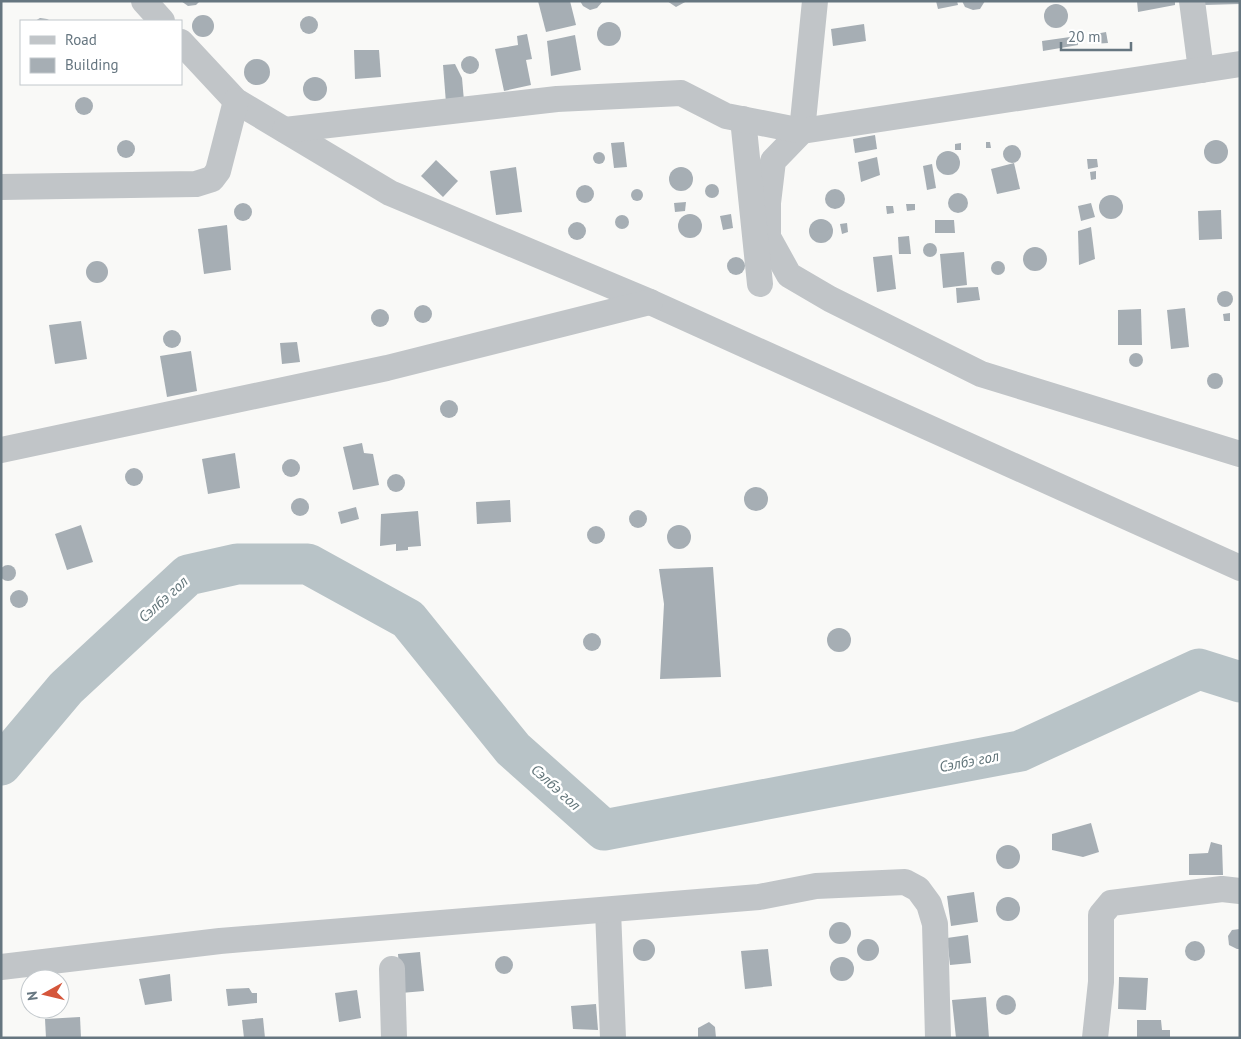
<svg xmlns="http://www.w3.org/2000/svg" width="1241" height="1039" font-family="'PT Sans',sans-serif">
	<rect width="100%" height="100%" fill="#f9f9f7"/>
	<g fill="none" stroke-linecap="round" stroke-linejoin="round">
		<!-- river -->
		<polyline stroke="#b8c3c7" stroke-width="41" points="1,765 66,688 188,575 237,564 308,564 408,619 513,749 604,830 1020,751 1199,669 1240,682"/>
	</g>
	<!-- building -->
	<g fill="#a6aeb4">
		<polygon points="181,1 200,1 196,5 188,6"/>
		<polygon points="538,1 570,1 576,25 546,32"/>
		<polygon points="580,1 603,1 597,8 590,10 583,6"/>
		<polygon points="667,1 687,1 676,7"/>
		<polygon points="936,1 957,1 958,5 938,9"/>
		<polygon points="962,1 985,1 980,9 973,10 965,7"/>
		<polygon points="1137,1 1175,1 1175,5 1138,12"/>
		<polygon points="1204,1 1240,1 1240,4 1204,5"/>
		<circle cx="1056" cy="16" r="12"/>
		<circle cx="203" cy="26" r="11"/>
		<circle cx="309" cy="25" r="9"/>
		<polygon points="40,18 47,19 51,21 35,21"/>
		<circle cx="609" cy="34" r="12"/>
		<polygon points="864,24 866,41 833,46 831,29"/>
		<polygon points="1106,32 1108,43 1092,44 1090,35"/>
		<polygon points="527,34 532,59 526,60 531,85 504,91 495,49 518,45 517,36"/>
		<polygon points="575,35 581,70 551,76 547,41"/>
		<polygon points="1077,36 1078,45 1043,51 1042,41"/>
		<polygon points="354,50 379,50 381,77 355,79"/>
		<circle cx="470" cy="65" r="9"/>
		<circle cx="257" cy="72" r="13"/>
		<polygon points="455,64 462,78 464,101 446,103 443,65"/>
		<circle cx="315" cy="89" r="12"/>
		<circle cx="84" cy="106" r="9"/>
		<polygon points="875,135 877,149 855,153 853,139"/>
		<circle cx="1216" cy="152" r="12"/>
		<circle cx="126" cy="149" r="9"/>
		<polygon points="624,142 627,167 614,168 611,143"/>
		<polygon points="986,142 990,142 991,148 986,148"/>
		<polygon points="961,143 961,150 955,150 955,144"/>
		<circle cx="1012" cy="154" r="9"/>
		<circle cx="948" cy="163" r="12"/>
		<circle cx="599" cy="158" r="6"/>
		<polygon points="877,157 880,175 861,182 858,162"/>
		<polygon points="1087,159 1097,159 1098,167 1088,169"/>
		<polygon points="436,160 458,181 443,197 421,176"/>
		<polygon points="1014,163 1020,189 997,194 991,169"/>
		<polygon points="932,164 936,188 927,190 923,166"/>
		<polygon points="516,167 522,212 496,215 490,171"/>
		<circle cx="681" cy="179" r="12"/>
		<polygon points="1096,171 1096,179 1091,180 1090,172"/>
		<circle cx="712" cy="191" r="7"/>
		<circle cx="585" cy="194" r="9"/>
		<circle cx="637" cy="195" r="6"/>
		<circle cx="835" cy="199" r="10"/>
		<circle cx="958" cy="203" r="10"/>
		<circle cx="1111" cy="207" r="12"/>
		<polygon points="686,202 685,211 675,212 674,203"/>
		<polygon points="1091,203 1095,217 1081,221 1078,206"/>
		<circle cx="243" cy="212" r="9"/>
		<polygon points="906,204 915,204 915,210 907,211"/>
		<polygon points="886,206 893,206 894,213 887,214"/>
		<polygon points="1221,210 1222,239 1199,240 1198,211"/>
		<polygon points="731,214 733,228 723,230 720,216"/>
		<circle cx="690" cy="226" r="12"/>
		<circle cx="622" cy="222" r="7"/>
		<circle cx="821" cy="231" r="12"/>
		<polygon points="935,220 954,220 955,233 935,233"/>
		<circle cx="577" cy="231" r="9"/>
		<polygon points="847,223 848,232 842,234 840,224"/>
		<polygon points="227,225 231,270 204,274 198,229"/>
		<polygon points="1091,227 1095,259 1079,265 1078,231"/>
		<polygon points="909,236 911,254 899,254 898,237"/>
		<circle cx="930" cy="250" r="7"/>
		<circle cx="1035" cy="259" r="12"/>
		<polygon points="964,252 967,285 943,288 940,254"/>
		<polygon points="892,255 896,289 877,292 873,257"/>
		<circle cx="736" cy="266" r="9"/>
		<circle cx="998" cy="268" r="7"/>
		<circle cx="97" cy="272" r="11"/>
		<polygon points="978,287 980,300 957,303 956,288"/>
		<circle cx="1225" cy="299" r="8"/>
		<circle cx="423" cy="314" r="9"/>
		<polygon points="1185,308 1189,347 1171,349 1167,310"/>
		<polygon points="1141,309 1142,345 1118,345 1118,310"/>
		<circle cx="380" cy="318" r="9"/>
		<polygon points="1230,313 1230,321 1224,321 1223,314"/>
		<polygon points="81,321 87,359 55,364 49,325"/>
		<circle cx="172" cy="339" r="9"/>
		<polygon points="297,342 300,362 282,364 280,343"/>
		<polygon points="191,351 197,391 167,397 160,356"/>
		<circle cx="1136" cy="360" r="7"/>
		<circle cx="1215" cy="381" r="8"/>
		<circle cx="449" cy="409" r="9"/>
		<polygon points="362,443 364,453 373,454 379,485 353,490 343,447"/>
		<polygon points="235,453 240,488 208,494 202,459"/>
		<circle cx="291" cy="468" r="9"/>
		<circle cx="134" cy="477" r="9"/>
		<circle cx="396" cy="483" r="9"/>
		<circle cx="756" cy="499" r="12"/>
		<circle cx="300" cy="507" r="9"/>
		<polygon points="510,500 511,522 477,524 476,502"/>
		<polygon points="356,507 359,519 341,524 338,512"/>
		<circle cx="638" cy="519" r="9"/>
		<polygon points="418,511 421,546 408,547 408,550 396,551 396,544 380,546 381,514"/>
		<polygon points="81,525 93,562 67,570 55,534"/>
		<circle cx="679" cy="537" r="12"/>
		<circle cx="596" cy="535" r="9"/>
		<circle cx="8" cy="573" r="8"/>
		<polygon points="713,567 721,677 660,679 664,604 659,569"/>
		<circle cx="19" cy="599" r="9"/>
		<circle cx="839" cy="640" r="12"/>
		<circle cx="592" cy="642" r="9"/>
		<polygon points="1091,823 1099,852 1083,857 1052,850 1052,834"/>
		<polygon points="1211,842 1222,845 1223,875 1189,875 1189,854 1208,853"/>
		<circle cx="1008" cy="857" r="12"/>
		<polygon points="974,892 978,922 951,926 947,896"/>
		<circle cx="1008" cy="909" r="12"/>
		<circle cx="840" cy="933" r="11"/>
		<polygon points="1240,929 1240,949 1237,949 1229,945 1228,936 1232,930"/>
		<polygon points="968,935 971,963 950,965 947,938"/>
		<circle cx="644" cy="950" r="11"/>
		<circle cx="868" cy="950" r="11"/>
		<circle cx="1195" cy="951" r="10"/>
		<polygon points="768,949 772,986 745,989 741,951"/>
		<polygon points="420,952 424,991 401,993 398,954"/>
		<circle cx="504" cy="965" r="9"/>
		<circle cx="842" cy="969" r="12"/>
		<polygon points="170,974 172,1001 145,1005 139,979"/>
		<polygon points="1119,977 1148,978 1146,1010 1118,1009"/>
		<polygon points="249,988 252,993 257,993 257,1003 228,1006 226,989"/>
		<polygon points="357,990 361,1018 339,1022 335,993"/>
		<circle cx="1006" cy="1005" r="10"/>
		<polygon points="986,997 989,1038 956,1038 952,1000"/>
		<polygon points="596,1004 598,1030 573,1029 571,1006"/>
		<polygon points="80,1017 81,1038 46,1038 45,1019"/>
		<polygon points="263,1018 265,1038 244,1038 242,1020"/>
		<polygon points="1137,1020 1161,1020 1162,1030 1170,1030 1170,1038 1137,1038"/>
		<polygon points="709,1022 715,1027 716,1038 698,1038 698,1028"/>
	</g>
	<g fill="none" stroke-linecap="round" stroke-linejoin="round">
		<!-- minor -->
		<g stroke="#c1c5c8" stroke-width="26">
			<polyline points="144,1 162,21"/>
			<polyline points="815,1 802,131 773,161 768,203 768,237 789,275 830,299 981,374 1240,454"/>
			<polyline points="1192,1 1201,70"/>
			<polyline points="181,42 236,101 390,193 650,302 1240,568"/>
			<polyline points="743,119 760,284"/>
			<polyline points="285,130 557,99 681,93 726,116 802,131 1240,64"/>
			<polyline points="1,187 196,184 212,179 218,171 236,101"/>
			<polyline points="1,450 387,368 650,302"/>
			<polyline points="608,910 613,1038"/>
			<polyline points="1,967 220,941 759,897 816,886 905,882 918,889 929,904 935,924 938,1038"/>
			<polyline points="392,969 394,1038"/>
			<polyline points="1095,1038 1101,982 1101,915 1111,903 1222,889 1240,891"/>
		</g>
	</g>
	<g text-anchor="middle" dominant-baseline="central" stroke-width="5" stroke-linejoin="round" paint-order="stroke">
		<!-- water labels -->
		<g font-size="15" font-style="italic" fill="#617479" stroke="#fff">
			<text transform="translate(163 599) rotate(-42)">Сэлбэ гол</text>
			<text transform="translate(969 761) rotate(-11)">Сэлбэ гол</text>
			<text transform="translate(556 787) rotate(42)">Сэлбэ гол</text>
		</g>
	</g>
	<!-- border -->
	<rect width="1241" height="1039" fill="none" stroke="#667680" stroke-width="5"/>
	<!-- legend -->
	<rect x="20" y="20" width="162" height="65" fill="#ffffff" stroke="#c2c8cc"/>
	<rect x="30" y="36" width="25" height="8" fill="#c1c5c8" stroke="#c2c8cc"/>
	<text x="65" y="45" font-size="15" fill="#667680">Road</text>
	<rect x="30" y="58" width="25" height="15" fill="#a6aeb4" stroke="#c2c8cc"/>
	<text x="65" y="70" font-size="15" fill="#667680">Building</text>
	<!-- north arrow -->
	<g transform="translate(45 994) rotate(262)"><circle r="24" fill="#ffffff" stroke="#c2c8cc"/>
	<path d="M0-4L9 19L0 12L-9 19Z" fill="#d5563b"/>
	<text y="-8" font-size="14" font-weight="bold" text-anchor="middle" fill="#667680">N</text>
	</g>
	<!-- scale -->
	<path d="M1061 42v8h70v-8" fill="none" stroke="#667680" stroke-width="2.5"/>
	<text x="1068" y="42" font-size="15" fill="#667680" stroke="#ffffff" stroke-width="4" paint-order="stroke">20 m</text>
</svg>
